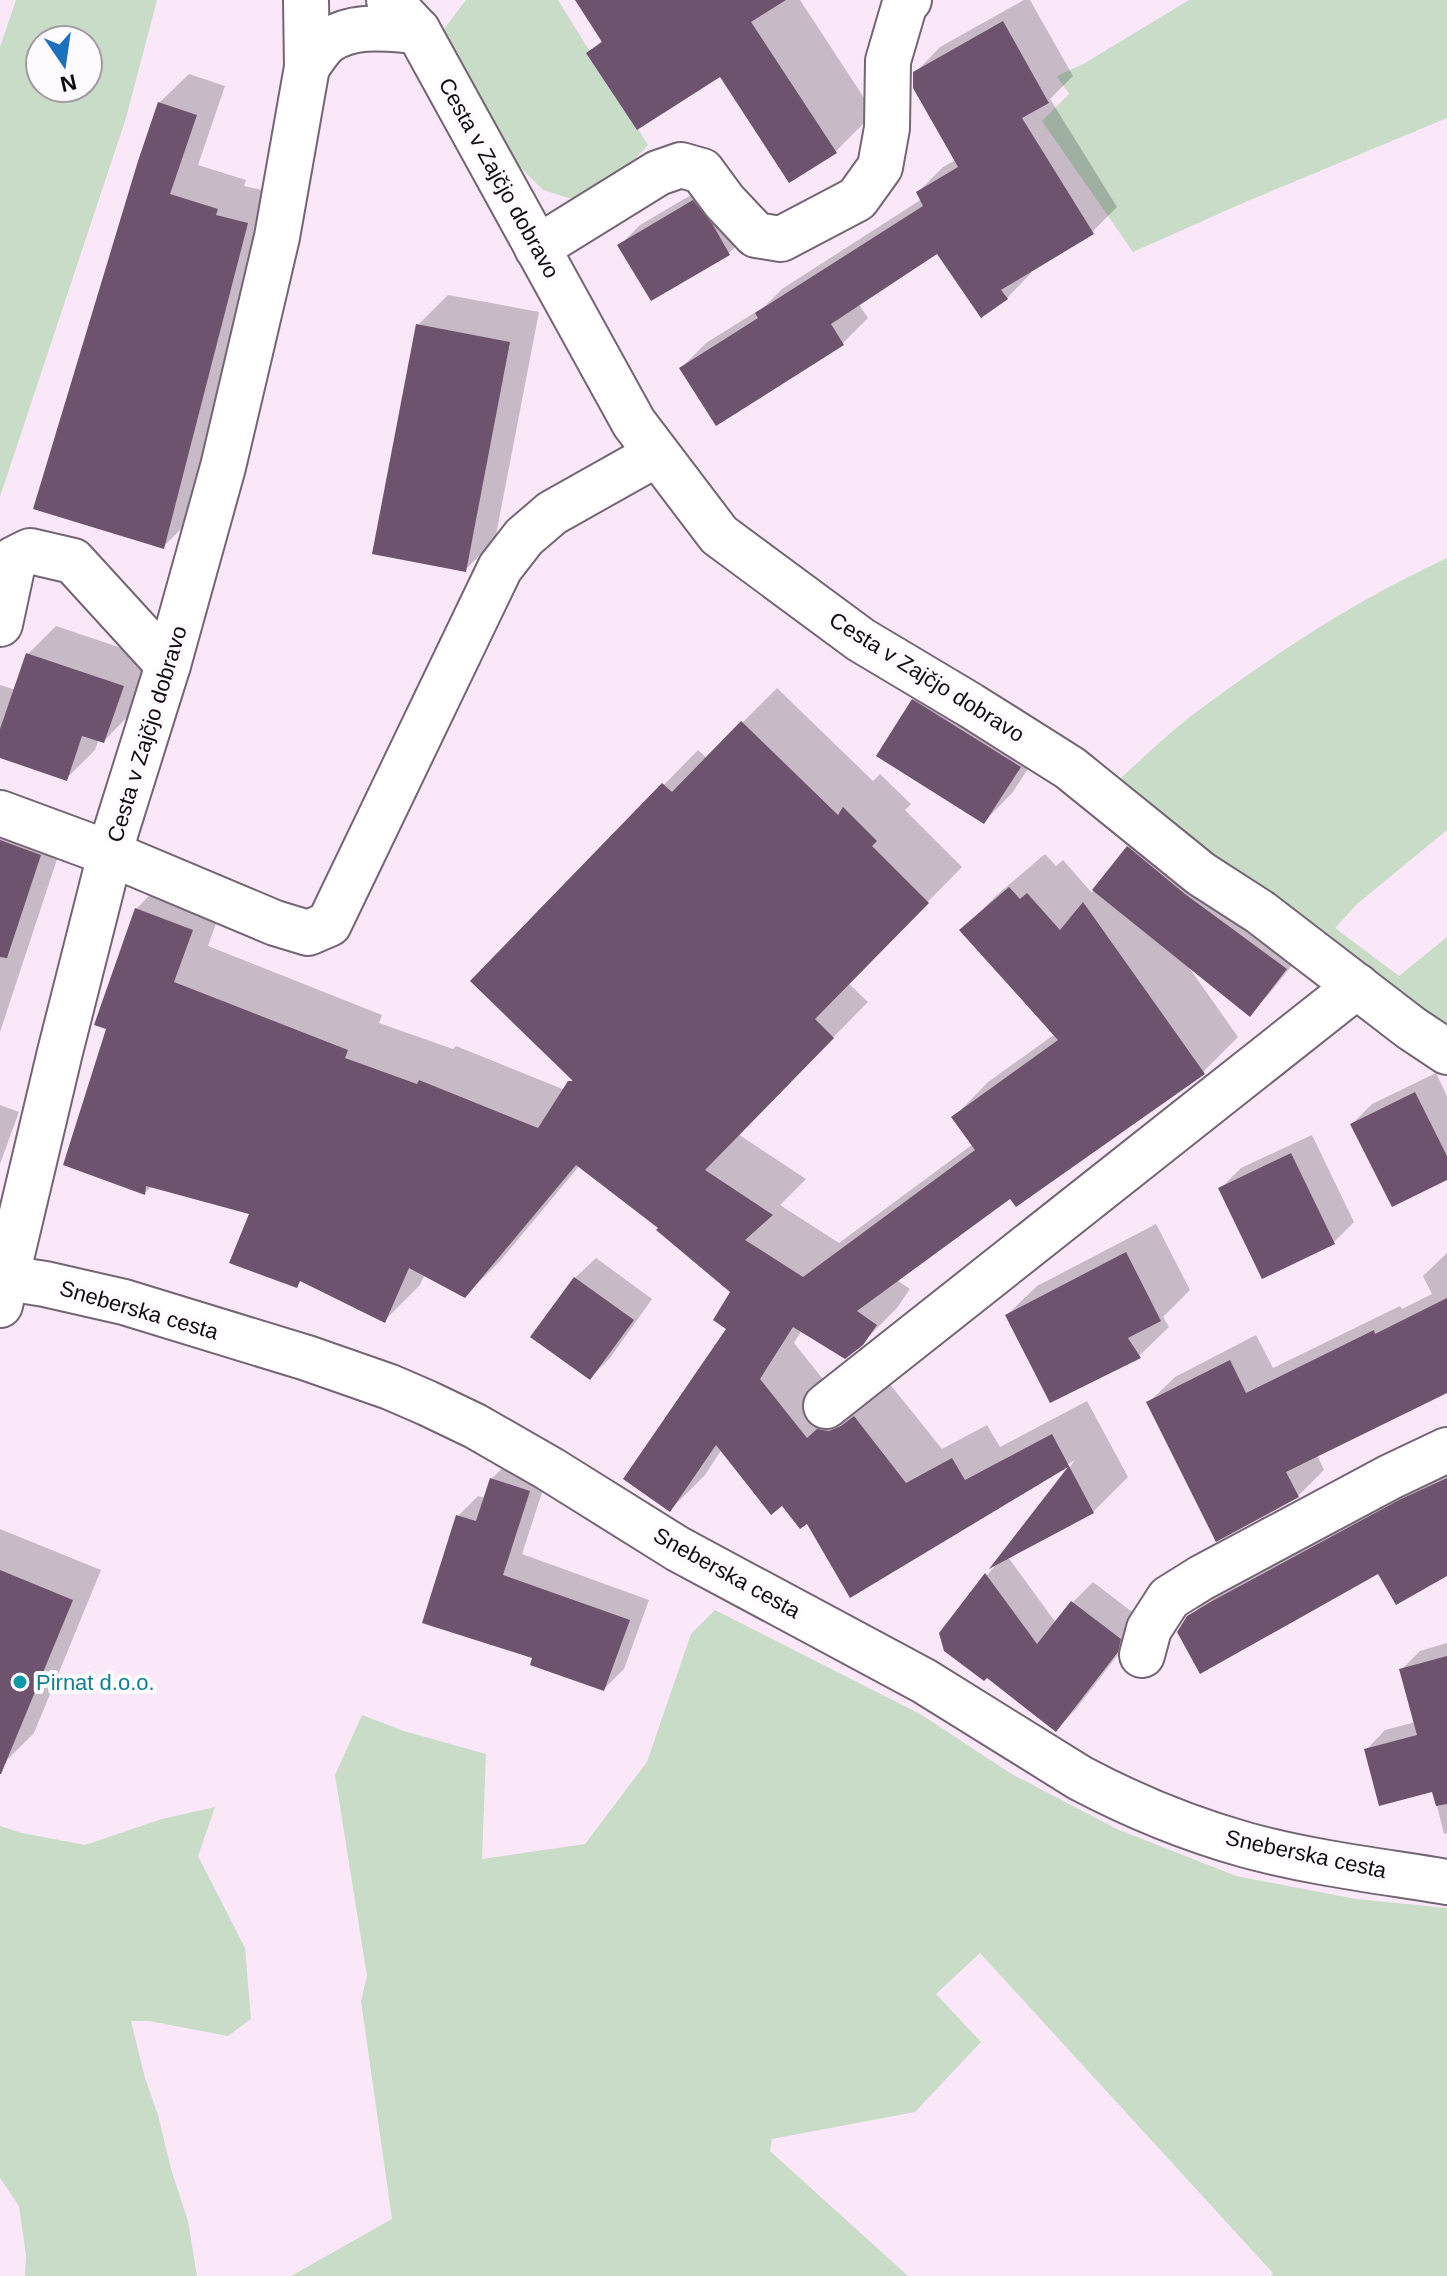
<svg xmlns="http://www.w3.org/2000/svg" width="1447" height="2276" font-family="Helvetica,sans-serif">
	<rect width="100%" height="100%" fill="#fae8f9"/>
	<!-- green -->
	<g fill="#c8dcc8" fill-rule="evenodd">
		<path d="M16,0H157L126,118L0,497V47ZM40,40H88V88H40Z"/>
		<polygon points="466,0 558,0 648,145 628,167 572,199 543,190 518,165 495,134 444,42 444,29"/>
		<polygon points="1189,0 1447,0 1447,118 1243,203 1133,252 1042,121 1069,94 1057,76 1085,63"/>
		<path d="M1447,558V830L1357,904L1335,928L1399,976L1447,937V1038L1113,785C1139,762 1164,737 1191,716C1271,656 1356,600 1447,558Z"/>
		<polygon points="715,1610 922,1715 1010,1773 1117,1829 1236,1876 1356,1899 1447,1908 1447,2276 1271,2276 1273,2273 980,1953 936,1994 981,2042 915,2112 772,2139 770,2151 908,2276 291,2276 392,2219 361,2001 367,1976 335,1775 362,1715 404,1731 486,1754 482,1859 585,1844 647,1762 691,1634"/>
		<polygon points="215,1807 198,1856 245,1948 251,2019 228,2036 149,2021 131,2021 145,2078 158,2115 171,2169 188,2221 197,2276 25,2276 26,2255 19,2206 0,2178 0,1826 22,1833 85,1845 162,1819"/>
	</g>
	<!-- shadow -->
	<g fill="#0003">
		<polygon points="577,0 800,0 874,113 835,152 720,74 589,53 603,39"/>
		<polygon points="1024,0 1030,0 1073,76 1050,99 1117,207 1092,232 1030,270 1031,273 1007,298 938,251 858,303 868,318 843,343 716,423 681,368 706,343 765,306 782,289 922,199 918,192 943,167 956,160 915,73 940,47"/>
		<polygon points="189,74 225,86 198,165 246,180 244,186 276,193 193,517 164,546 159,103"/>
		<polygon points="713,182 749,233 729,253 620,245 640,225"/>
		<polygon points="448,295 539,312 495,540 466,569 418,325"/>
		<polygon points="56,626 151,658 132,712 104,741 99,739 95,750 67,778 0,756 0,685 16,690 28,654"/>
		<polygon points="943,671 1049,736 1013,792 984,822 913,701"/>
		<polygon points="777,688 873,781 880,774 911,804 905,810 962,867 848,983 868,1002 738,1134 806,1179 780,1205 839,1243 973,1144 954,1117 988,1082 1055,1034 962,930 997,895 1045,854 1056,866 1063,860 1092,893 1128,848 1148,828 1306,948 1269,994 1249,1014 1188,966 1238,1037 1203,1072 1011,1196 897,1280 910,1289 897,1308 861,1344 802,1330 794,1343 843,1404 889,1383 942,1449 987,1425 1000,1447 1087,1401 1128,1477 1093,1512 1008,1557 1056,1623 1073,1602 1093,1582 1140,1618 1137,1630 1076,1709 1056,1729 941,1633 987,1575 999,1562 996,1563 1075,1460 851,1595 807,1521 783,1503 722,1449 705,1475 670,1510 729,1328 733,1291 661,1227 580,1165 500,1261 465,1296 425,1274 420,1285 385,1320 302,1280 296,1285 252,1213 153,1185 145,1193 109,1028 136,909 171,874 226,895 208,946 382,1015 379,1023 453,1049 456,1046 565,1090 573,1079 472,981 698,750 707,758"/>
		<polygon points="0,798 68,826 0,1032"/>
		<polygon points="1436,1073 1447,1096 1447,1178 1352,1124 1372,1104"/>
		<polygon points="0,1105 19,1112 0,1164"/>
		<polygon points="1312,1135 1354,1222 1334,1242 1221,1188 1241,1168"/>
		<polygon points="1156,1224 1190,1290 1163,1317 1169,1327 1139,1356 1007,1315 1037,1286"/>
		<polygon points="1447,1253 1447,1391 1317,1455 1324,1470 1298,1496 1148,1403 1175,1377 1256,1335 1273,1368 1400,1306 1402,1309 1432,1294 1423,1276"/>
		<polygon points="596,1258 652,1299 610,1358 590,1378 575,1278"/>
		<polygon points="512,1459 549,1471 522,1554 649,1600 624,1669 604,1689 535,1657 458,1516 478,1496 485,1498 491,1479"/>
		<polygon points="1447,1464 1447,1574 1379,1572 1189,1618 1219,1587"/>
		<polygon points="0,1529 101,1570 34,1733 4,1763 0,1762"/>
		<polygon points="1447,1643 1447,1833 1444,1834 1433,1790 1366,1750 1385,1730 1415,1722 1401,1670 1420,1651"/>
	</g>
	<!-- building -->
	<g fill="#6e536e">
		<polygon points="575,0 786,0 751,22 837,153 789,183 720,77 637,130 586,53 602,42"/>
		<polygon points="1003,21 1049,103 1022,118 1094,234 1001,290 1008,299 981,318 937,254 831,324 844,345 716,426 679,368 758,318 755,313 923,206 916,192 958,167 913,88 913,72"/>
		<polygon points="158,102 197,115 170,194 218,209 216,215 248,223 164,549 33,509 138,161"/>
		<polygon points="693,200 713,225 730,255 651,301 617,245"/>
		<polygon points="416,324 510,342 466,572 372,554"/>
		<polygon points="26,653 124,686 104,743 82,736 67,781 0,758 0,729"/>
		<polygon points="912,699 1021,767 984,824 876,756"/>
		<polygon points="741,721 838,815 843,807 877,841 872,846 929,903 815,1019 834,1038 705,1170 773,1215 745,1240 803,1277 975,1150 951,1117 1058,1040 959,930 1009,887 1020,899 1027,893 1060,930 1083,902 1205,1074 1016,1207 1010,1199 857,1311 877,1325 863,1345 845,1359 793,1327 760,1379 807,1438 817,1429 829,1431 841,1426 854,1416 906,1483 952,1458 965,1480 1052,1434 1094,1513 989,1569 1068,1467 850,1598 807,1524 800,1529 782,1506 771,1515 716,1445 670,1512 623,1479 726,1329 713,1320 730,1292 656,1230 658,1228 576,1165 465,1298 409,1268 385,1323 300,1281 297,1288 229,1263 249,1214 146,1186 145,1195 63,1165 106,1029 94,1025 135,908 193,930 174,982 348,1050 345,1058 417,1084 419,1080 538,1128 568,1081 573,1081 470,981 662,783 672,792"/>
		<polygon points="0,840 41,855 7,958 0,957"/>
		<polygon points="1127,846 1185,894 1287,969 1250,1017 1092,890"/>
		<polygon points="1415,1092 1447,1156 1447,1180 1392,1207 1350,1124"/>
		<polygon points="1291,1153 1335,1244 1262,1279 1218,1188"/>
		<polygon points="1126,1252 1161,1321 1128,1338 1141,1358 1050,1403 1005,1315"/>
		<polygon points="574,1277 634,1320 590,1380 530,1337"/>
		<polygon points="1447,1298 1447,1393 1286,1472 1299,1497 1216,1542 1146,1402 1230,1360 1246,1393 1374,1330 1375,1334"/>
		<polygon points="490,1478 530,1491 503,1575 630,1620 604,1691 530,1665 532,1658 422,1623 456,1515 476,1521"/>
		<polygon points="1447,1478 1447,1576 1396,1605 1378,1574 1200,1674 1177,1632 1187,1616 1214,1600 1401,1499"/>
		<polygon points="0,1570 73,1600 1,1774 0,1774"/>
		<polygon points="985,1573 1037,1644 1071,1601 1121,1639 1118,1652 1056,1732 987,1678 984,1681 944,1651 939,1633"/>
		<polygon points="1447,1656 1447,1804 1436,1806 1432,1792 1379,1806 1364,1749 1417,1735 1399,1669"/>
	</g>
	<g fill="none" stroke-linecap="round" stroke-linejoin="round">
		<defs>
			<g id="minor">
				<polyline points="389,0 418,31 634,423 719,535 861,640 970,705 1070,768 1201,874 1260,912 1411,1028 1447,1052"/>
				<path d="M307,67C313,59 320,47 328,41C354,23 388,29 418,31"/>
				<polyline points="537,248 658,173 681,165 702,171 724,201 756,235 781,239 857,199 880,167 887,128 888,61 905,3 909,0"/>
				<polyline points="0,624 14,559 30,551 73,561 168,665"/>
				<polyline points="0,813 111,854 275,923 308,933 329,924 500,568 524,537 552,513 657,454"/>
				<path d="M0,1277L45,1284L124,1302L307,1358L390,1387L427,1403L475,1426L550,1469L678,1549L924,1681L1080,1778C1133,1806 1189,1829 1246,1845C1312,1863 1380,1871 1447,1882"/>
				<polyline points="0,1305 60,1052 116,831 168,665 223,467 277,237 307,67 306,0"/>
				<polyline points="826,1406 1357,986"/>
				<polyline points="1142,1655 1149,1629 1169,1598 1201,1578 1390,1477 1447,1450"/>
			</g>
		</defs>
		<!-- minor casing -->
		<use href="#minor" stroke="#746574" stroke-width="48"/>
		<!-- minor -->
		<use href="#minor" stroke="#fff" stroke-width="44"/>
	</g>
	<!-- markers -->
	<circle fill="#0f9aa8" stroke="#fefafe" stroke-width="3" cx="20" cy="1682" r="8"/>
	<g text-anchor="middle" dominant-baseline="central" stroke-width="8" stroke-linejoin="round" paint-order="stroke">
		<!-- street labels -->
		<g font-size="22" fill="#120c12" stroke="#fefafe">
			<text transform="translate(499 178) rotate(61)">Cesta v Zajčjo dobravo</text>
			<text transform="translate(927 677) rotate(32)">Cesta v Zajčjo dobravo</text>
			<text transform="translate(147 734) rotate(-73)">Cesta v Zajčjo dobravo</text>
			<text transform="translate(139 1310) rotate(16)">Sneberska cesta</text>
			<text transform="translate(727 1573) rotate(29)">Sneberska cesta</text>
			<text transform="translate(1306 1854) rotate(12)">Sneberska cesta</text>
		</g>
		<!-- culture labels -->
		<g font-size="22" fill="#0d838f" stroke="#fefafe" text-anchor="start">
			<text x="36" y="1682">Pirnat d.o.o.</text>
		</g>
	</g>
	<!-- north arrow -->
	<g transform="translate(64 64) rotate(167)"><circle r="38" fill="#fefafe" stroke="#a09ba0" stroke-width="2"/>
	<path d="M0-6L14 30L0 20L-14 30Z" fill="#1d70be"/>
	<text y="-12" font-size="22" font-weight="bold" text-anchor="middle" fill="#120c12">N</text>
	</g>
</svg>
